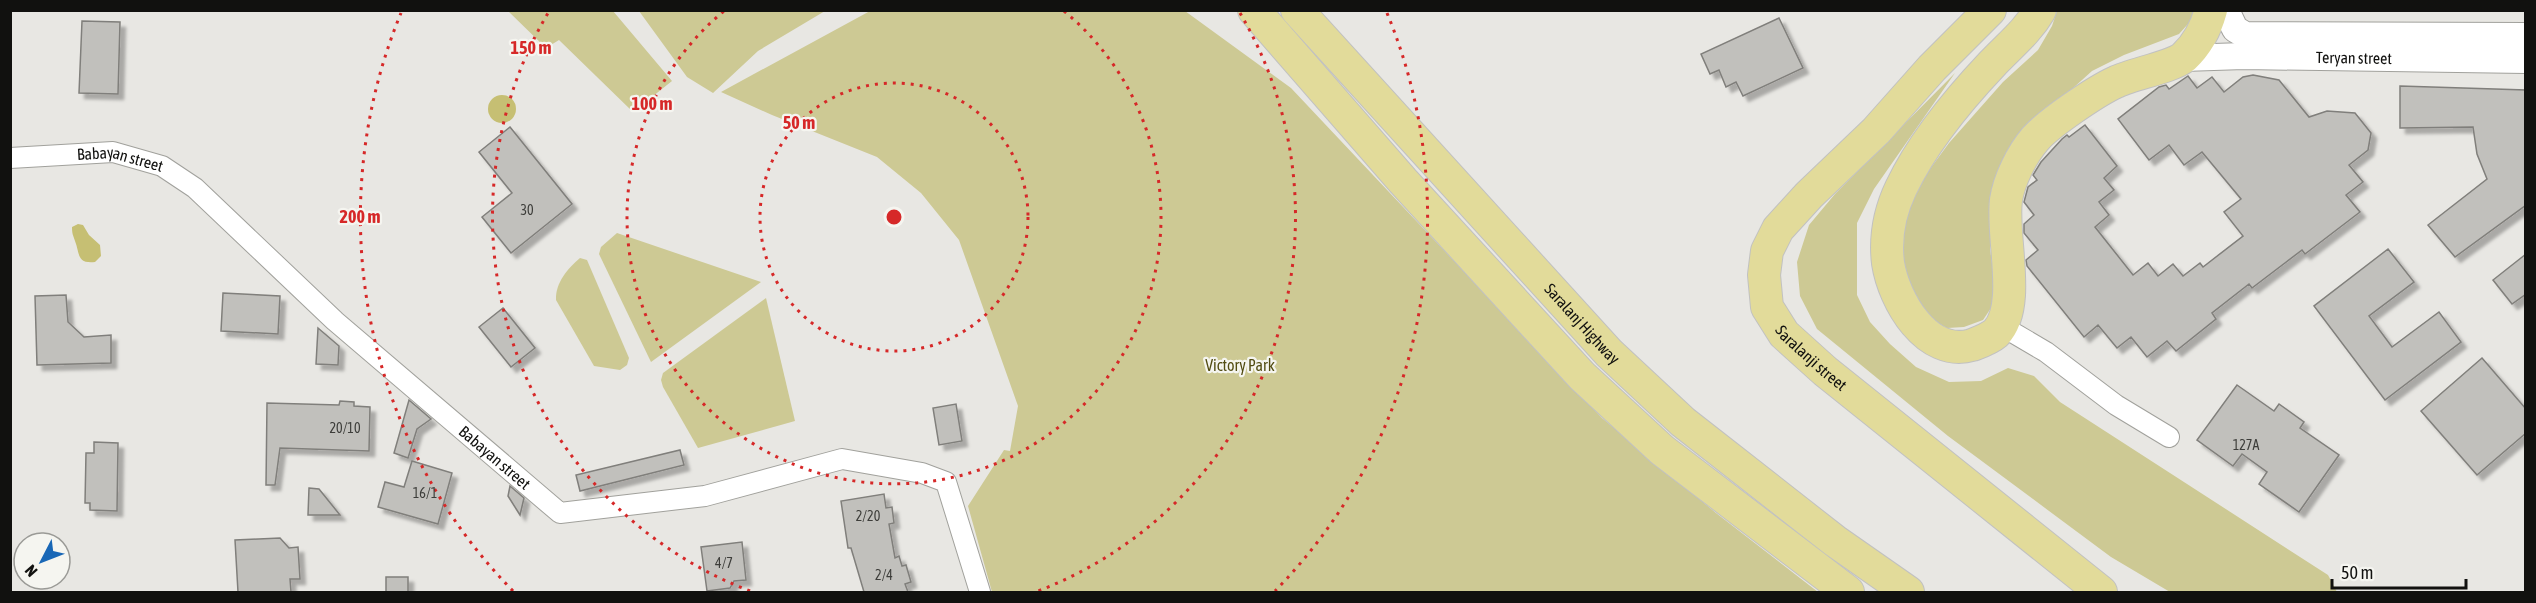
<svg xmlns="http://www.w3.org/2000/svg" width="2536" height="603" font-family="'Asap Condensed',sans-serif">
	<defs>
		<filter id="shadow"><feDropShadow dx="5.5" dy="5.5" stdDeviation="1.5" flood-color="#0004"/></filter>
	</defs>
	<rect width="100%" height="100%" fill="#e8e7e3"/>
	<!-- green -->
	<g fill="#cdc994">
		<polygon points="508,11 613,11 672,81 633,112 559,40 546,48"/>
		<polygon points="639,11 825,11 758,51 713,93 687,77"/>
		<polygon points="870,11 1185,11 1291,88 1602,418 1716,513 1818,592 992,592 968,506 1004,450 1010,451 1018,406 959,240 921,193 877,157 772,115 721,92"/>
		<polygon points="2057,11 2196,11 2197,14 2179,34 2124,55 2092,71 2031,126 1992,220 1990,249 1997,299 1983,320 1964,327 1947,328 1929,318 1909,283 1903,256 1901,224 1927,173 1949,143 2003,82 2038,50 2052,26"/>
		<polygon points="1955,73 1874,189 1857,223 1857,295 1870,322 1890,344 1916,367 1949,382 1981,381 2008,368 2034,376 2060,402 2328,575 2337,592 2170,592 2111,557 1948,436 1817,329 1800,296 1797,262 1809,225 1835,194"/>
		<polygon points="617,233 761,282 651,362 599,254 601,247"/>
		<path d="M580,258L587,260L629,358L627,365L620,370L594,366L556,300C555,283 568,268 580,258Z"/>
		<polygon points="766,298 795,421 698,448 663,387 661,380 663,373"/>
	</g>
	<!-- water -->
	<g fill="#c6bf73">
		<circle cx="502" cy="109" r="14"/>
		<path d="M78,224L83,225L89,235L100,245L101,256L95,262C76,264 80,253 75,241C73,235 72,234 72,227Z"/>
	</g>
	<!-- building -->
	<g fill="#c1c0bc" stroke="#807f7b" stroke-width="1.5" filter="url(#shadow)">
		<polygon points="1779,18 1803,68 1743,96 1736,82 1726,87 1719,70 1710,74 1701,54"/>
		<polygon points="82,21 120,22 118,94 79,93"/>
		<polygon points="2253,75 2279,80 2309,117 2327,111 2355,113 2371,133 2368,150 2349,165 2363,182 2346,195 2360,212 2305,254 2302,250 2252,288 2249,284 2212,313 2216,319 2176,351 2167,341 2147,357 2131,337 2117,348 2098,325 2084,337 2027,266 2026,260 2038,250 2024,233 2024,224 2034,215 2024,202 2028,187 2037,180 2033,175 2041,162 2062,139 2067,135 2069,137 2085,125 2117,166 2104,178 2114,190 2099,202 2109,215 2095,227 2133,275 2148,263 2158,276 2173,264 2183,276 2200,263 2203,267 2243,236 2224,212 2241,199 2202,152 2184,165 2169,145 2149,160 2118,119 2159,87 2166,85 2169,89 2188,76 2197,88 2212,77 2224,92 2243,77"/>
		<polygon points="2400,86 2526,90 2526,205 2455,257 2428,225 2487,179 2477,154 2473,127 2400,128"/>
		<polygon points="510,127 572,204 511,253 482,217 512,193 479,152"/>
		<polygon points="2388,249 2414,282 2369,316 2392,347 2439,312 2461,342 2385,400 2314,306"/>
		<polygon points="2526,254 2526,294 2512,304 2493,280"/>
		<polygon points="223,293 280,296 278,334 221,331"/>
		<polygon points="66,295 68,322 84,337 111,335 111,363 37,365 35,296"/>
		<polygon points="503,308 535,348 511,367 479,327"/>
		<polygon points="318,328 339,346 338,365 316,364"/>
		<polygon points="2482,358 2526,409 2526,433 2477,475 2421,411"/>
		<polygon points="2237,385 2274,411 2279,404 2304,422 2300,428 2339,455 2299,512 2259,484 2267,472 2242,454 2233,466 2197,440"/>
		<polygon points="409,400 431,419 417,429 408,458 394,453"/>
		<polygon points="340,401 354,402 354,406 370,407 369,451 280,448 275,485 266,485 267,403 339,405"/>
		<polygon points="956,404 962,441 939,445 933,408"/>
		<polygon points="94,442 118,443 117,511 90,510 90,503 85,503 86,453 94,453"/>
		<polygon points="680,450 684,465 580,491 576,475"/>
		<polygon points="412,461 452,473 438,524 378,507 385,482 404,487"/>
		<polygon points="510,486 524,498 520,515 508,496"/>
		<polygon points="309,488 319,489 340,515 308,515"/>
		<polygon points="884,494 886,508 892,507 894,523 889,524 895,558 899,556 902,566 906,565 911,582 905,584 908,592 864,592 851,548 848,548 841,501"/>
		<polygon points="280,538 289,548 298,547 300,579 290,579 291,592 238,592 235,540"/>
		<polygon points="742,542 746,580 734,581 730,588 707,591 701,547"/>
		<rect x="386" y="577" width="22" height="15"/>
	</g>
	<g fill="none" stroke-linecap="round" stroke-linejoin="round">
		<defs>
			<g id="minor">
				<path id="s1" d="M10,158L113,152L162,166L195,188L335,321L560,513L705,496L842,459L922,473L946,482L980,592"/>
				<polyline points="2000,325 2046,352 2116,405 2169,437"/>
			</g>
			<g id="tertiary">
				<polyline points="2226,10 2235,29 2245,35 2526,36"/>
				<path id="s2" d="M2183,58L2244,56L2526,60"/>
			</g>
			<g id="primary">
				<polyline points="1254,10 1403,181 1582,376 1662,450 1848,592"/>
				<path id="s3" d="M1297,10L1609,353L1683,422L1835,541L1908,592"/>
				<path id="s4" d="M1990,10L1932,68L1876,131L1809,195L1778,229L1767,251L1764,275L1767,307L1784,334L1825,371L2101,592"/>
				<path d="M2040,10C2027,32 2009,46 1992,64C1957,101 1923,142 1901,188C1890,211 1885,238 1888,263C1894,301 1927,358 1972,345C1980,342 1989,339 1996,333C2022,306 2001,236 2006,200C2009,180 2022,154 2035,139C2049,123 2096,91 2116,82C2132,74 2172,67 2184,57C2198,44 2206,28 2211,10"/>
			</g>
		</defs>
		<!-- minor casing -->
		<use href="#minor" stroke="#a1a19c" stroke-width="22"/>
		<!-- tertiary casing -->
		<use href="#tertiary" stroke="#a1a19c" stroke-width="28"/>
		<!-- primary casing -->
		<use href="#primary" stroke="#c1c1c1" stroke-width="34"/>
		<!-- minor -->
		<use href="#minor" stroke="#fff" stroke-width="20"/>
		<!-- tertiary -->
		<use href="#tertiary" stroke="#fff" stroke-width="26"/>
		<!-- primary -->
		<use href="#primary" stroke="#e2db9a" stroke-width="32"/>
	</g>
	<!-- distance rings -->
	<g fill="none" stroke="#d62828" stroke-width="3" stroke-dasharray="3 6">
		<circle cx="894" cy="217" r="134"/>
		<path d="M1064 11A267 267 0 1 1 724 11"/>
		<path d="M750 591A401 401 0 0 1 548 13M1240 13A401 401 0 0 1 1038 591"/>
		<path d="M513 591A534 534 0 0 1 401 13M1387 13A534 534 0 0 1 1275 591"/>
	</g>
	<g text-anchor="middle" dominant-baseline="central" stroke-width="4.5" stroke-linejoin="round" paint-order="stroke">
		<!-- number labels -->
		<g font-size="14" fill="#3d3d3a">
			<text x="527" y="210">30</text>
			<text x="345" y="428">20/10</text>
			<text x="2246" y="445">127A</text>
			<text x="425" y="493">16/1</text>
			<text x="868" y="516">2/20</text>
			<text x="724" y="563">4/7</text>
			<text x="884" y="575">2/4</text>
		</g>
		<!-- street labels -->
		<g font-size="16" fill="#11110f" stroke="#f5f5f0">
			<text stroke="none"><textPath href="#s2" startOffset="171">Teryan street</textPath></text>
			<text stroke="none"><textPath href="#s1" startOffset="111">Babayan street</textPath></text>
			<text stroke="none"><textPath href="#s3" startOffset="424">Saralanj Highway</textPath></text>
			<text stroke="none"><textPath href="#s4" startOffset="454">Saralanji street</textPath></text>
			<text stroke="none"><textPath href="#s1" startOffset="597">Babayan street</textPath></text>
		</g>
		<!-- park labels -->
		<g font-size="16" fill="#524c12" stroke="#f5f5f0">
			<text x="1240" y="365">Victory Park</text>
		</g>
	</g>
	<circle cx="894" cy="217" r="9" fill="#d62828" stroke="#f5f5f0" stroke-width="3"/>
	<g font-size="18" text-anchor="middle" font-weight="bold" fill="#d62828" stroke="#f5f5f0" stroke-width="4.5" stroke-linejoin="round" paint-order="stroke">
		<text x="531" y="54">150 m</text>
		<text x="652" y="110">100 m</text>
		<text x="799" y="129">50 m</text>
		<text x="360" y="223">200 m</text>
	</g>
	<!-- border -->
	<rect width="2536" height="603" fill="none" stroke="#11110f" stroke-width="24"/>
	<!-- north arrow -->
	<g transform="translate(42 561) rotate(228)"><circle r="28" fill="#f5f5f0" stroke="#9a9a96" stroke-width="1.5"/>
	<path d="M0-4.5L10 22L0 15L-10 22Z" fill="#1967b6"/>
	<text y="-9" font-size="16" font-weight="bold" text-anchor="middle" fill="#11110f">N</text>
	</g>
	<!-- scale -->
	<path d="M2332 579v9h134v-9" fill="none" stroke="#11110f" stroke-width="3"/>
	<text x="2341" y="579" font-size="18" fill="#11110f" stroke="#f5f5f0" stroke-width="4.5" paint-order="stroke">50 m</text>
</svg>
